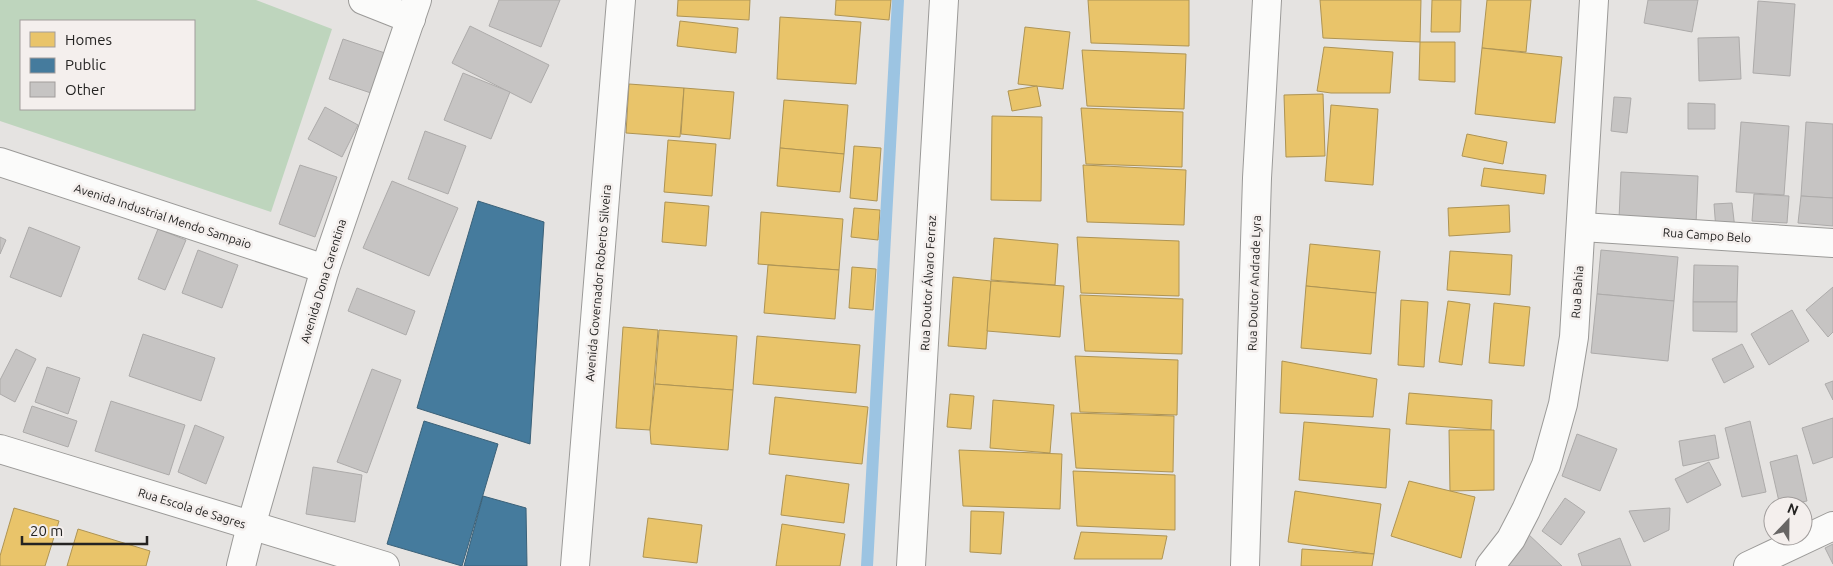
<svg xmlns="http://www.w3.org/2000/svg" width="1833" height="566" font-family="Ubuntu,sans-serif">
	<rect width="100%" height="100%" fill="#e5e3e1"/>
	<!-- green -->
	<path fill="#bed5bd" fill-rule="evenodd" d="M0,0H256L332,29L271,212L0,121ZM21,21H194V109H21Z"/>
	<!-- homes -->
	<g fill="#e9c46a" stroke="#ae9454">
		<polygon points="678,0 750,0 749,20 677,16"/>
		<polygon points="836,0 891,0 889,20 835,15"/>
		<polygon points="1088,0 1189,0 1189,46 1091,43"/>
		<polygon points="1320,0 1421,0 1420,42 1323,38"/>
		<polygon points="1432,0 1461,0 1460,32 1431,32"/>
		<polygon points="1487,0 1531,0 1526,52 1482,48"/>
		<polygon points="780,17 861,22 856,84 777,79"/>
		<polygon points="680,21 738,28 736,53 677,46"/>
		<polygon points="1025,27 1070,32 1063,89 1018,84"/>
		<polygon points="1420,42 1455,42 1455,82 1419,80"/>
		<polygon points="1324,47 1393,52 1390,93 1331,93 1317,91"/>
		<polygon points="1482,48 1562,57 1555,123 1475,114"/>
		<polygon points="1082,50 1186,54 1184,109 1087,106"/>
		<polygon points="629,84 684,88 680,137 626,133"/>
		<polygon points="1037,86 1041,106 1012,111 1008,91"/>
		<polygon points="684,88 734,92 730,139 681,134"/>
		<polygon points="1323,94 1325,156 1286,157 1284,95"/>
		<polygon points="784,100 848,105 844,154 780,148"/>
		<polygon points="1331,105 1378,109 1373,185 1325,181"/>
		<polygon points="1081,108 1183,112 1182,167 1086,164"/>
		<polygon points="992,116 1042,117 1041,201 991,200"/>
		<polygon points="1467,134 1507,142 1503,164 1462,156"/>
		<polygon points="668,140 716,144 712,196 664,192"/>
		<polygon points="854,146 881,148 877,201 850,198"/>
		<polygon points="780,148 844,154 840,192 777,186"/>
		<polygon points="1083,165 1186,170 1184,225 1087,222"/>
		<polygon points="1484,168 1546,175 1544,194 1481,186"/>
		<polygon points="665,202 709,206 706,246 662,242"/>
		<polygon points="1509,205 1510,232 1449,236 1448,208"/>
		<polygon points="854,208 880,210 878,240 851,237"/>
		<polygon points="761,212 843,219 839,270 758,264"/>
		<polygon points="1077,237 1179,241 1179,296 1081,293"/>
		<polygon points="994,238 1058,244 1055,285 991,280"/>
		<polygon points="1310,244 1380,251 1376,293 1306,286"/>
		<polygon points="1450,251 1512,255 1510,295 1447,290"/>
		<polygon points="768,265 839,270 835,319 764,313"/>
		<polygon points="852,267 876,269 873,310 849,308"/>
		<polygon points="953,277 991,281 986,349 948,346"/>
		<polygon points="991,281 1064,286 1060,337 987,331"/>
		<polygon points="1306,286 1376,293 1371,354 1301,348"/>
		<polygon points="1080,295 1183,299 1182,354 1085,351"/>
		<polygon points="1401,300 1428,302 1424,367 1398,365"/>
		<polygon points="1448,301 1470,304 1462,365 1439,362"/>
		<polygon points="1494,303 1530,307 1524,366 1489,363"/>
		<polygon points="623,327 658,330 650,430 616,428"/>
		<polygon points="659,330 737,336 733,390 655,384"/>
		<polygon points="757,336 860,345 856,393 753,384"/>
		<polygon points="1075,356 1178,360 1177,415 1080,412"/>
		<polygon points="1282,361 1377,379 1373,417 1280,413"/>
		<polygon points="655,384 733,390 728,450 651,444 650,430"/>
		<polygon points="1409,393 1492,400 1491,430 1406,424"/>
		<polygon points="950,394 974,396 971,429 947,427"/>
		<polygon points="775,397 868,407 862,464 769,454"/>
		<polygon points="993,400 1054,405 1050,453 990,448"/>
		<polygon points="1071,413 1174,416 1173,472 1076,468"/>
		<polygon points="1304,422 1390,429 1386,488 1299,480"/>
		<polygon points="1449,430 1494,430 1494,490 1450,491"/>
		<polygon points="959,450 1062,454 1060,509 963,506"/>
		<polygon points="1073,471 1175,475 1175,530 1077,526"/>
		<polygon points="786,475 849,484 844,523 781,515"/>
		<polygon points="1409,481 1475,497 1461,558 1391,536"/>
		<polygon points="1295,491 1381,504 1374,554 1288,542"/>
		<polygon points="14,508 59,521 45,566 0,566 0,556"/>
		<polygon points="971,511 1004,512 1001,554 970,552"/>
		<polygon points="648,518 702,525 697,563 643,557"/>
		<polygon points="782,524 845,534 840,566 776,566"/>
		<polygon points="78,529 150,551 146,566 67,566"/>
		<polygon points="1081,532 1167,536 1162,559 1074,559"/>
		<polygon points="1302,549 1374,554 1372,566 1301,566"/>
	</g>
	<!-- public -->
	<g fill="#457b9d" stroke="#3b6178">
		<polygon points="478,201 544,222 530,444 417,408"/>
		<polygon points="424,421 498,444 462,566 387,544"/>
		<polygon points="483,496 526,508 527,566 464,566"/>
	</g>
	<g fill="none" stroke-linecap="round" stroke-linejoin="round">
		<!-- stream -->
		<polyline stroke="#9cc4e2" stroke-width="12" points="867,566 898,0"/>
	</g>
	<!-- building -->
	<g fill="#c6c4c3" stroke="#adabaa">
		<polygon points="499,0 560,0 541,47 489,26"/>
		<polygon points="1648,0 1698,0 1692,32 1644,23"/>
		<polygon points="1758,1 1795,4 1790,76 1753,73"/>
		<polygon points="470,26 549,65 531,103 452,63"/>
		<polygon points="1739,37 1741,79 1699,81 1698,38"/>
		<polygon points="343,39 385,53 371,93 329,79"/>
		<polygon points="463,73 510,92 491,139 444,120"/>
		<polygon points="1614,97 1631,98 1627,133 1611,131"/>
		<polygon points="1688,103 1715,104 1715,129 1688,129"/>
		<polygon points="325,107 358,125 342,157 308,139"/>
		<polygon points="1741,122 1789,126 1784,195 1736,192"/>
		<polygon points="1806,122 1833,124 1833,198 1801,196"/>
		<polygon points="425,131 466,146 448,194 408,179"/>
		<polygon points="300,165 337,177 315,237 279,224"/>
		<polygon points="1621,172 1698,176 1696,224 1619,219"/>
		<polygon points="392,181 458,208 429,276 363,248"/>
		<polygon points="1754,194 1789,196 1787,223 1752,221"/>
		<polygon points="1801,196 1833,198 1833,226 1798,223"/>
		<polygon points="1732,203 1735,229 1716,230 1714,204"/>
		<polygon points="29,227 80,247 61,297 10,277"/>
		<polygon points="158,229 186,240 165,290 138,279"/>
		<polygon points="0,237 6,240 0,254"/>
		<polygon points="198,250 238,265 222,308 182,293"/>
		<polygon points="1601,250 1678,257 1674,301 1597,294"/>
		<polygon points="1694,265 1738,266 1737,302 1693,302"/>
		<polygon points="1833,287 1833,332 1828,337 1806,310"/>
		<polygon points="357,288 415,311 406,335 348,311"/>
		<polygon points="1597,294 1674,301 1668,361 1591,353"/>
		<polygon points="1693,302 1737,302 1737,332 1693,331"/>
		<polygon points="1792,310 1809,341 1769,365 1751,334"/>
		<polygon points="143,334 215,358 201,401 129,376"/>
		<polygon points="1742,344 1754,367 1724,383 1712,359"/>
		<polygon points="16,349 36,359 15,402 0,394 0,380"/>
		<polygon points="47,367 80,378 68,414 35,402"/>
		<polygon points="372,369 401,380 367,473 337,462"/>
		<polygon points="1833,381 1833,400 1825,384"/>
		<polygon points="111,401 185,425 169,475 95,451"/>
		<polygon points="32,406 77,421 68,447 23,432"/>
		<polygon points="1833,418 1833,457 1813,464 1802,428"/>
		<polygon points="1750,421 1766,492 1742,497 1725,428"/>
		<polygon points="195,425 224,437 206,484 178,472"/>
		<polygon points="1577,434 1617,449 1600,491 1562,476"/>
		<polygon points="1715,435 1719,458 1683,466 1679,441"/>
		<polygon points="1797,455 1807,501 1780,506 1770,462"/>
		<polygon points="1709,462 1721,485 1687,503 1675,479"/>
		<polygon points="313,467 362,475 355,522 306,514"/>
		<polygon points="1565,498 1585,512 1561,545 1542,531"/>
		<polygon points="1670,508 1669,530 1644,542 1629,511"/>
		<polygon points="1527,533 1562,566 1501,566"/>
		<polygon points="1620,538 1631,566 1582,566 1578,554"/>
		<polygon points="1833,544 1833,564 1825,548"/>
	</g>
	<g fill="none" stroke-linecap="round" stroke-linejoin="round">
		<defs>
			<g id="street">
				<polyline points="363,0 411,19"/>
				<polyline points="0,162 325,269"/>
				<polyline points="1582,227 1833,243"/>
				<polyline points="0,449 385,566"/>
				<polyline points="575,566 621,0"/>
				<polyline points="1490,566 1511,539 1526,510 1546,465 1563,404 1574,337 1594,0"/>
				<polyline points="1748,566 1833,526"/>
			</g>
			<g id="secondary">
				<polyline points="241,566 251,526 325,269 417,0"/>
				<polyline points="911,566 944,0"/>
				<polyline points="1245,566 1257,178 1267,0"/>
			</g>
		</defs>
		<!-- street casing -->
		<use href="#street" stroke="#9b9a98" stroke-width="30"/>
		<!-- secondary casing -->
		<use href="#secondary" stroke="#9b9a98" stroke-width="30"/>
		<!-- street -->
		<use href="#street" stroke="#fbfbfa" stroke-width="28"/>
		<!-- secondary -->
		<use href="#secondary" stroke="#fbfbfa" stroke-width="28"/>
	</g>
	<g text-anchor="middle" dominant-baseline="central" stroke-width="5" stroke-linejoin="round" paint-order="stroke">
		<!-- street labels -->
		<g font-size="12" fill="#242322" stroke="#f4efed">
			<text transform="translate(163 216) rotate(18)">Avenida Industrial Mendo Sampaio</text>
			<text transform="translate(1707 235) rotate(4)">Rua Campo Belo</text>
			<text transform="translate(323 281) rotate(-73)">Avenida Dona Carentina</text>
			<text transform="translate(598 283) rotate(-85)">Avenida Governador Roberto Silveira</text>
			<text transform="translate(928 283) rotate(-87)">Rua Doutor Álvaro Ferraz</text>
			<text transform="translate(1254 283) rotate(-88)">Rua Doutor Andrade Lyra</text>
			<text transform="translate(1577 292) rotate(-86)">Rua Bahia</text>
			<text transform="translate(192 508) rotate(17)">Rua Escola de Sagres</text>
		</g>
	</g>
	<!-- legend -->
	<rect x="20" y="20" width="175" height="90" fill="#f4efed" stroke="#a19d9c"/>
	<rect x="30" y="32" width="25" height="15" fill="#e9c46a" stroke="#a19d9c"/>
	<text x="65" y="45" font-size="15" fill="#242322">Homes</text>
	<rect x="30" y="58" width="25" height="15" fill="#457b9d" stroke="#a19d9c"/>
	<text x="65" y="70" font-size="15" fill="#242322">Public</text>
	<rect x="30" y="82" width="25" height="15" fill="#c6c4c3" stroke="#a19d9c"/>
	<text x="65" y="95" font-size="15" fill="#242322">Other</text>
	<!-- north arrow -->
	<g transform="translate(1788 521) rotate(22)"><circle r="24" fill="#f4efed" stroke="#a19d9c"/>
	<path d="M0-4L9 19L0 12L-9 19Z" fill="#686665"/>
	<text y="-8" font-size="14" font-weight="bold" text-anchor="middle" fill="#242322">N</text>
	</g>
	<!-- scale -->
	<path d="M22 536v8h125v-8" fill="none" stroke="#242322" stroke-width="2.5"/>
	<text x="30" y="536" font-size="15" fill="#242322" stroke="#f4efed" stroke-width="4" paint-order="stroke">20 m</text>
</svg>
